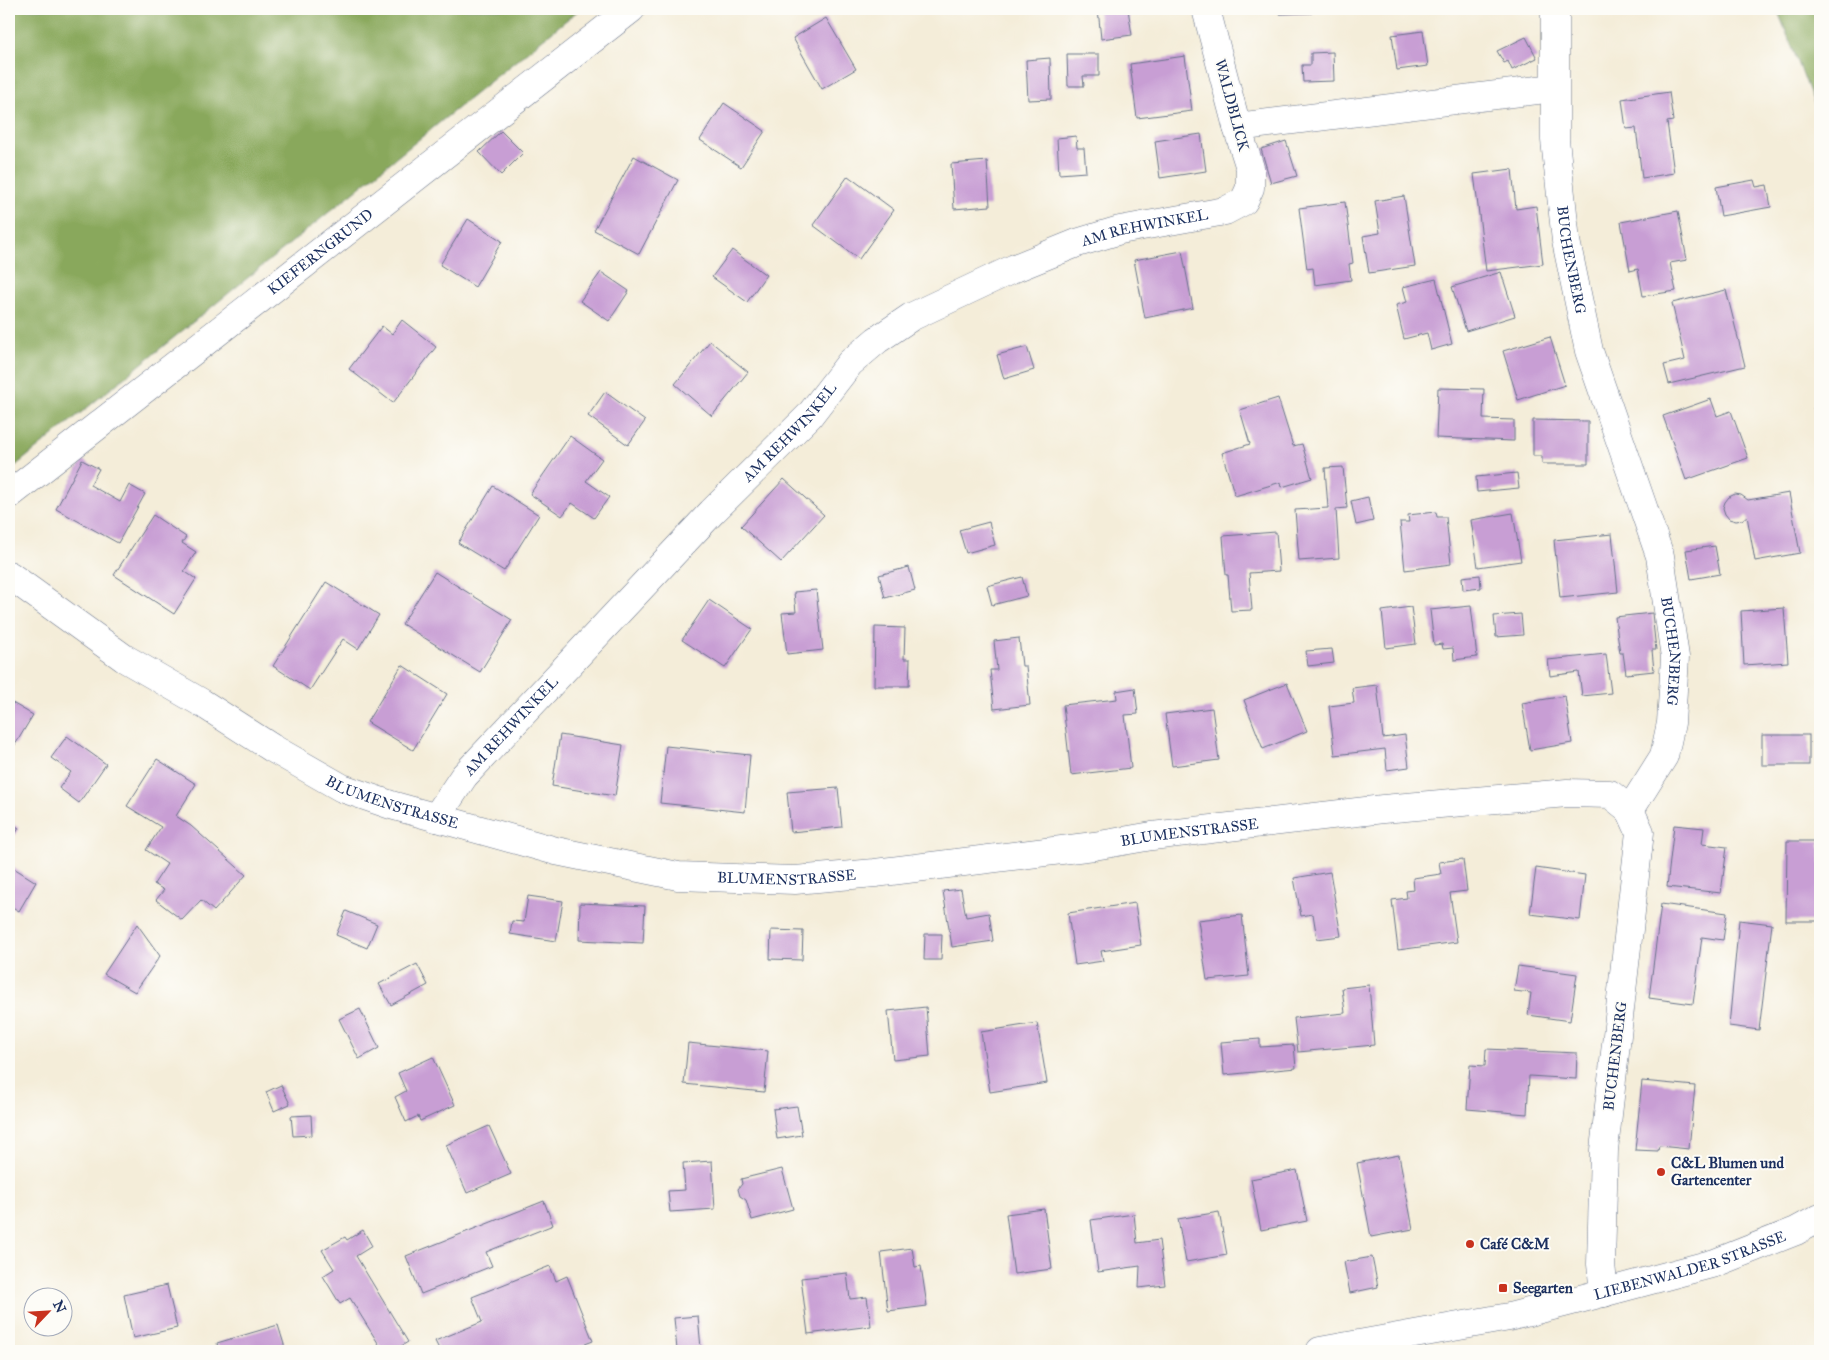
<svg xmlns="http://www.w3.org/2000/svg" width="1829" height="1360" font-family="'IM FELL Great Primer',serif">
	<rect width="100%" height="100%" fill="#fdfcf7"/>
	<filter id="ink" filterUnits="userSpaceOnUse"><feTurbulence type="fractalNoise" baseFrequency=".02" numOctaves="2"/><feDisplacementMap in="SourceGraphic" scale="10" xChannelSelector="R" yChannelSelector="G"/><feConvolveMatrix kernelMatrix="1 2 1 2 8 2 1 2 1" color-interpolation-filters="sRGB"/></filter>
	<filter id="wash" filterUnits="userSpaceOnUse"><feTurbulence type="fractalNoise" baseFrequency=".0096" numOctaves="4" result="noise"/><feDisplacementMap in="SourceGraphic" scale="20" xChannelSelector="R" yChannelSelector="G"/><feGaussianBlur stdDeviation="1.12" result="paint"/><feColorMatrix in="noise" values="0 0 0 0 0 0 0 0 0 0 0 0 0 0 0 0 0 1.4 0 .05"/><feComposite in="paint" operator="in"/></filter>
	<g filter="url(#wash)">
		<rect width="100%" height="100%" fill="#f4edd9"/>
		<!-- forest -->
		<g fill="#89a85c" stroke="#526c5d">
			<polygon points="9,9 580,9 9,471"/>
			<polygon points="1777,9 1820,9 1820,118"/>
		</g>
		<g id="blocks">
			<!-- building -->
			<g fill="#c89ed4">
				<polygon points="1098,9 1128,9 1132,35 1101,39"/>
				<polygon points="1280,9 1312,9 1312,13 1280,14"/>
				<polygon points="826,18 856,69 822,89 793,38"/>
				<polygon points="1423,31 1428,66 1397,70 1392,35"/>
				<polygon points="1526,37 1537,58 1512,70 1508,61 1504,63 1497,51"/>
				<polygon points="1333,52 1334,81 1303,82 1302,65 1311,65 1311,53"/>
				<polygon points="1067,54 1099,54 1099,76 1083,76 1084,86 1068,86"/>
				<polygon points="1185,56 1192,111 1137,118 1130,64"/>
				<polygon points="1050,58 1051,99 1028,100 1026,60"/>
				<polygon points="1669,92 1673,121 1667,122 1674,173 1642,178 1636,128 1626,129 1622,99"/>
				<polygon points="724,103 765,131 741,167 700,140"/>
				<polygon points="501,131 523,153 501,175 479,152"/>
				<polygon points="1201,134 1206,171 1160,178 1155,141"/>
				<polygon points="1076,136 1077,148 1084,148 1086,172 1059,174 1057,138"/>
				<polygon points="1286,141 1297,176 1271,183 1261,149"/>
				<polygon points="634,156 678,180 639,254 594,230"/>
				<polygon points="987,161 990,206 954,209 951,164"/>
				<polygon points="1512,169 1516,209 1536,206 1543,264 1486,271 1474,174"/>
				<polygon points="848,176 894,210 859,259 813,225"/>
				<polygon points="1754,180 1756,187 1767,185 1771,207 1721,216 1716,187"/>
				<polygon points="1404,196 1415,266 1369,273 1363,236 1380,233 1375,201"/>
				<polygon points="1345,202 1353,263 1349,264 1351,280 1315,285 1313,268 1307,269 1299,208"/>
				<polygon points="1678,211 1687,260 1670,263 1676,291 1643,296 1638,269 1630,271 1621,222"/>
				<polygon points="468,219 502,241 475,287 440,265"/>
				<polygon points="732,250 766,275 747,302 712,277"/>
				<polygon points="1182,251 1193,308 1145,318 1134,260"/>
				<polygon points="601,272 629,291 609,321 580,301"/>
				<polygon points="1501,272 1515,316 1466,331 1452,287"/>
				<polygon points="1436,279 1452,344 1431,350 1427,333 1404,339 1396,305 1407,302 1403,287"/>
				<polygon points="1726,290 1745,366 1669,384 1664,365 1685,360 1672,303"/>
				<polygon points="402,320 436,347 393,403 349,369 382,326 392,334"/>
				<polygon points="1550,337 1565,385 1518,400 1503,351"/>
				<polygon points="710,341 748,372 712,416 675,384"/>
				<polygon points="1027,347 1034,370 1004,379 997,355"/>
				<polygon points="1438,388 1484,389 1483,419 1514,420 1514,441 1436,438"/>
				<polygon points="605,392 645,421 628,445 588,416"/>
				<polygon points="1278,398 1293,446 1302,444 1312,478 1282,487 1281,482 1235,496 1222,453 1250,444 1240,410"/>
				<polygon points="1711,399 1717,416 1731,411 1748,458 1686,480 1663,416"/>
				<polygon points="1820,406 1820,427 1813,408"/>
				<polygon points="1533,420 1588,421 1588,464 1542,464 1542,456 1533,456"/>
				<polygon points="570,436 602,459 586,481 609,497 594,518 572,503 562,516 530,494"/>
				<polygon points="82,460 99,469 90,485 120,502 129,485 145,494 118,543 56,509"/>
				<polygon points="1343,467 1347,508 1336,509 1339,558 1299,561 1295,510 1328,508 1325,468"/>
				<polygon points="1517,473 1519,488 1477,492 1476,477"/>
				<polygon points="784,479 824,515 781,562 741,526"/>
				<polygon points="493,486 539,515 504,571 458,543"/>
				<polygon points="1789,493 1800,553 1755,561 1747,516 1742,520 1736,521 1729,519 1725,514 1723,508 1725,502 1729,497 1735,494 1741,495 1748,500"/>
				<polygon points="1368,497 1373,521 1356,525 1351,501"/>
				<polygon points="1436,512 1437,517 1446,517 1451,564 1405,570 1400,522 1409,522 1408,515"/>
				<polygon points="1513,513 1521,561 1478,567 1471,520"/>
				<polygon points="153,515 186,537 182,543 196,552 184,571 196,579 174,614 114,575"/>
				<polygon points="989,522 995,545 966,553 959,530"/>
				<polygon points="1276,532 1279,571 1249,573 1252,610 1231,611 1228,575 1226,575 1223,536"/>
				<polygon points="1612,534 1618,592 1560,598 1554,540"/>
				<polygon points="1715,546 1720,574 1691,579 1686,550"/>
				<polygon points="909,567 915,590 885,598 879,575"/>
				<polygon points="435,572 512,620 480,672 402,624"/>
				<polygon points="1480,575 1481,588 1463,590 1462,577"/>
				<polygon points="1022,577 1027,596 992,605 987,586"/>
				<polygon points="326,582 379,615 358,649 343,639 310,690 273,666"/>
				<polygon points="816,590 823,650 787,654 782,613 796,612 794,592"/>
				<polygon points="709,600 752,629 725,668 682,640"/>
				<polygon points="1471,606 1477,657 1454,660 1453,648 1443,649 1442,644 1434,645 1430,610"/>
				<polygon points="1411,607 1416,644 1386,648 1382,611"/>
				<polygon points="1784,608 1788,662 1744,665 1741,611"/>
				<polygon points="1652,613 1656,650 1652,650 1654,671 1626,674 1623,653 1620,653 1615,617"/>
				<polygon points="1521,614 1523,635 1496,637 1494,616"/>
				<polygon points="875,627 905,628 904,659 910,659 909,686 874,686"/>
				<polygon points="1019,638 1022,666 1026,666 1030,705 994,709 990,670 997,670 994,641"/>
				<polygon points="1332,649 1334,663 1308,666 1306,651"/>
				<polygon points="1606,654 1611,693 1582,696 1579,672 1550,676 1548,660"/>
				<polygon points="402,665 447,694 413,750 367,722"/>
				<polygon points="1287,683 1307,731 1263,749 1244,700"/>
				<polygon points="1377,685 1383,738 1405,735 1409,767 1387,770 1385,749 1335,755 1329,706 1354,703 1352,688"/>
				<polygon points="1135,688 1138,714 1125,715 1131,768 1071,775 1063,705 1117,699 1116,691"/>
				<polygon points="1565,696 1572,743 1530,750 1522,703"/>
				<polygon points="9,701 33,715 15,745 9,741"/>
				<polygon points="1212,708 1219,760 1172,766 1165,714"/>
				<polygon points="560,735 623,745 615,796 552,786"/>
				<rect x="1762" y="735" width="47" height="30"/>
				<polygon points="67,736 106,764 79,803 59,788 71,772 51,758"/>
				<polygon points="666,746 750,755 745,812 660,803"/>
				<polygon points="157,759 196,784 176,816 191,826 246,875 214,911 201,900 182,920 156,900 164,890 154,884 167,864 146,850 161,827 127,806"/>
				<polygon points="838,788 842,827 791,832 787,792"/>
				<polygon points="9,822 19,828 9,844"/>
				<polygon points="1674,825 1704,828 1702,844 1727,847 1721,893 1667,887"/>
				<polygon points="1787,841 1820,841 1820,921 1786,921"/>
				<polygon points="1463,859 1467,891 1450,893 1457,942 1398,950 1392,900 1407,898 1406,891 1414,890 1413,878 1441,874 1439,862"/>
				<polygon points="9,865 36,882 19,911 9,905"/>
				<polygon points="1536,868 1585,875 1580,920 1530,914"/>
				<polygon points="1330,872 1341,936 1317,939 1313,914 1301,916 1294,878"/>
				<polygon points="961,889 966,917 989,913 993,941 952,947 943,891"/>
				<polygon points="528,896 563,901 556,941 510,934 512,921 524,922"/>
				<polygon points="580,903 645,906 643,943 579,940"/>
				<polygon points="1135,903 1141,945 1101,951 1103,961 1075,965 1068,913"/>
				<polygon points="1661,904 1727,913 1723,940 1702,937 1693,1004 1649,998"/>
				<polygon points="346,911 377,924 367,948 336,935"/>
				<polygon points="1242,915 1249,976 1207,980 1198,920"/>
				<polygon points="1739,920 1772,924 1759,1030 1729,1026"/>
				<polygon points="137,924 160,956 135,992 104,974"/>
				<polygon points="771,930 803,931 802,960 770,959"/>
				<polygon points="925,934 942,934 941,960 924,960"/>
				<polygon points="417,964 428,985 391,1005 379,984"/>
				<polygon points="1518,966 1577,974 1570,1021 1528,1015 1531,993 1514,991"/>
				<polygon points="1369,985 1374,1045 1298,1052 1294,1018 1345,1013 1342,988"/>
				<polygon points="926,1007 930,1056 893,1060 888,1011"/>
				<polygon points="360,1009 379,1048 359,1059 339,1019"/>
				<polygon points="1037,1023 1047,1083 990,1092 981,1032"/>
				<polygon points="1260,1039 1260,1047 1294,1045 1296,1068 1224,1075 1221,1042"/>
				<polygon points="688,1043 768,1051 764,1092 684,1084"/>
				<polygon points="1486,1049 1577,1053 1576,1079 1529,1076 1527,1114 1467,1109 1470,1065 1485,1066"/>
				<polygon points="433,1057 455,1105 420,1121 418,1116 406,1122 395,1097 406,1091 398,1073"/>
				<polygon points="1642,1081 1695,1086 1689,1149 1659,1146 1658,1151 1635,1150"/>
				<polygon points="281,1085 290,1104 274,1111 266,1092"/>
				<polygon points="797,1106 802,1135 777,1139 773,1109"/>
				<polygon points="311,1115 312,1135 293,1136 291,1116"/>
				<polygon points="489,1126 511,1174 467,1193 446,1145"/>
				<polygon points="1399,1155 1413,1229 1371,1237 1357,1163"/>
				<polygon points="712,1161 715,1209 670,1212 668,1191 685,1190 683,1163"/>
				<polygon points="782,1169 793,1209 752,1220 746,1200 740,1196 738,1189 742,1184 741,1179"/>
				<polygon points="1297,1170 1307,1221 1261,1230 1251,1179"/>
				<polygon points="544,1201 553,1225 486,1252 492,1266 421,1294 406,1256"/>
				<polygon points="1044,1209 1052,1269 1014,1274 1006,1214"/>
				<polygon points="1219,1212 1227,1255 1186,1262 1178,1219"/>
				<polygon points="1134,1214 1137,1243 1159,1240 1165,1285 1139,1288 1140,1266 1098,1272 1091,1220"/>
				<polygon points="363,1230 372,1246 356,1256 408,1342 393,1351 383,1351 350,1298 340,1304 323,1276 334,1269 322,1250 345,1237 347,1240"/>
				<polygon points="912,1248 915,1267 921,1266 927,1306 888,1311 881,1252"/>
				<polygon points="1372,1257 1378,1287 1350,1293 1344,1262"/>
				<polygon points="550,1266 556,1281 567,1276 593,1341 567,1351 440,1351 435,1341 482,1322 472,1297"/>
				<polygon points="847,1273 850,1299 867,1297 871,1326 808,1334 801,1278"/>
				<polygon points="167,1285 177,1328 133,1338 124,1295"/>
				<polygon points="698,1316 701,1348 677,1350 674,1318"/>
				<polygon points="278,1325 286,1351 219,1351 217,1343"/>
			</g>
		</g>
	</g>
	<g filter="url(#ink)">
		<use href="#blocks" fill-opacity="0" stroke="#677289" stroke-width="1"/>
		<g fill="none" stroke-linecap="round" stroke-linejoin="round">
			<defs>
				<g id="street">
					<path id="s1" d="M1555,9V140L1566,241L1589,351L1660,556L1675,657L1671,723L1664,756L1630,810L1640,832L1604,1150L1601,1264L1604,1293"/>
					<polyline points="1237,127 1554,88"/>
					<path id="s2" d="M9,495L631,9"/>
					<path id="s3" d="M9,575L124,658L202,703L272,748L342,788L391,805L556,851L678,876L795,880L875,873L1094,846L1152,836L1383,809L1567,793L1610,794L1630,810"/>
					<path id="s4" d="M436,818L464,776L712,512L809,416L850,363L877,340L911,317L1015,268L1077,243L1120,230L1225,211L1244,201L1250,188V168L1237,127L1206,9"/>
				</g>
				<g id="secondary">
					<path id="s5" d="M1320,1351L1509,1317L1580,1299L1715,1263L1796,1231L1820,1218"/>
				</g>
			</defs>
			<!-- street casing -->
			<use href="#street" stroke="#677289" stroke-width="29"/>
			<!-- secondary casing -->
			<use href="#secondary" stroke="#677289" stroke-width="29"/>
			<!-- street -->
			<use href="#street" stroke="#fff" stroke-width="28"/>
			<!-- secondary -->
			<use href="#secondary" stroke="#fff" stroke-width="28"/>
		</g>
	</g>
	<!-- markers -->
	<g fill="#c8321e" stroke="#fdfcf7" stroke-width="2">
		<circle cx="1661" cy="1172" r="5"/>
		<circle cx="1470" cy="1244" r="5"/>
		<rect x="1498" y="1283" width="10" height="10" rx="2.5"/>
	</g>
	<g text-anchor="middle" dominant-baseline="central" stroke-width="4" stroke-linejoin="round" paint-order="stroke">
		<!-- street labels -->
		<g font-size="15" fill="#1b2f5e" stroke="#fdfcf7">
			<text transform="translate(1232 105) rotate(75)">WALDBLICK</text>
			<text stroke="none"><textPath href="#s4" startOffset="944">AM REHWINKEL</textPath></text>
			<text stroke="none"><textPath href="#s2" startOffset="395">KIEFERNGRUND</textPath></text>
			<text stroke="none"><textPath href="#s1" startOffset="252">BUCHENBERG</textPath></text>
			<text stroke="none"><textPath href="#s4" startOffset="524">AM REHWINKEL</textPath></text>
			<text stroke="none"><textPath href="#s1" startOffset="658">BUCHENBERG</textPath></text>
			<text stroke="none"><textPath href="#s4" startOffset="119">AM REHWINKEL</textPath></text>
			<text stroke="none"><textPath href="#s3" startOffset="448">BLUMENSTRASSE</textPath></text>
			<text stroke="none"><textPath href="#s3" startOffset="1258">BLUMENSTRASSE</textPath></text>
			<text stroke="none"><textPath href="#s3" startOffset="852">BLUMENSTRASSE</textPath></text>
			<text transform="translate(1615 1056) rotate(-83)">BUCHENBERG</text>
			<text stroke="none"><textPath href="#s5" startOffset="380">LIEBENWALDER STRASSE</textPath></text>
		</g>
		<!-- poi labels -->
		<g font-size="15" font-weight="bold" fill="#1b2f5e" stroke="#fdfcf7" text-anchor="start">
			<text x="1671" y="1163">C&amp;L Blumen und<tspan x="1671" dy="17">Gartencenter</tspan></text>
			<text x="1480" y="1244">Café C&amp;M</text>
			<text x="1513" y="1288">Seegarten</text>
		</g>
	</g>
	<!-- margin -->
	<rect width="1829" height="1360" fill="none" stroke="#fdfcf7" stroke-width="30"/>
	<!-- north arrow -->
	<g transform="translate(48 1312) rotate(65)"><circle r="24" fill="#fdfcf7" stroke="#a3aaba"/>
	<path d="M0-4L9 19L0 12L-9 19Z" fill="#c8321e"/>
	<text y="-8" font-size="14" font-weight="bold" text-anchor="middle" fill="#1b2f5e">N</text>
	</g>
</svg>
